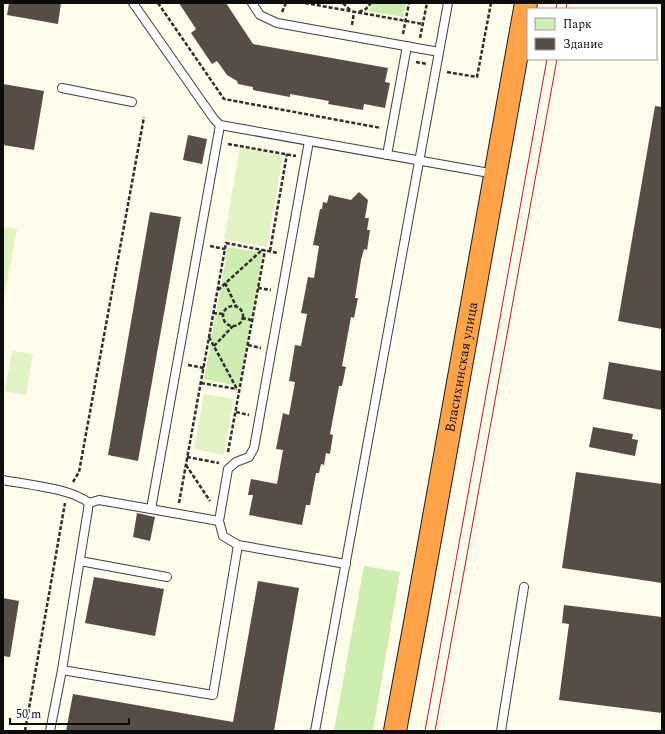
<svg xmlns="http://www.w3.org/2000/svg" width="665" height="734" font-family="Spectral,serif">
	<rect width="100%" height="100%" fill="#fffceb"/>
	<!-- green -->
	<g fill="#ceedb1">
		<polygon points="374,3 406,3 403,17 368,11"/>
		<polygon points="228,247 263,253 239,386 204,379"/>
		<polygon points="364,566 400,572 373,731 334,731"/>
	</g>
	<!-- pitch -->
	<g fill="#e1f3c3">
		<polygon points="240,148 283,155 267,247 224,239"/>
		<polygon points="3,227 17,229 3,303"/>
		<polygon points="12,351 33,354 26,395 5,391"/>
		<polygon points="204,394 234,399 224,455 194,449"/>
	</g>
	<!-- building -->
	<g fill="#564d47">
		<polygon points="9,3 61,3 58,24 7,15"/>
		<polygon points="179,3 226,3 253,44 388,68 385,82 390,83 385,108 364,104 363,110 328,104 329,101 290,94 290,97 253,90 253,87 238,84 237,81 227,75 217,61 212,64 191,33 196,29"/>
		<polygon points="3,84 44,91 34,150 3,145"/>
		<polygon points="655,106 662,107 662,329 618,321"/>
		<polygon points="188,135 207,139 202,164 183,160"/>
		<polygon points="359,192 368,200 365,218 369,218 367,230 370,230 367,250 364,249 361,260 355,298 358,298 354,318 351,317 342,366 346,367 342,386 339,386 330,434 333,435 330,454 326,453 324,465 321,464 319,473 316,473 310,505 306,505 302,525 249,515 253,495 248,495 251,479 277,484 283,450 276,449 283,413 289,415 295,382 289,381 295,345 301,346 307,314 301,313 308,277 314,278 319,246 313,245 320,209 322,209 323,202 327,203 329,195 351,200"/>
		<polygon points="150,212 181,217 138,461 108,455"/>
		<polygon points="609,362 662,371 662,410 603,399"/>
		<polygon points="593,427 633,434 632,439 638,440 635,456 589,447"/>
		<polygon points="576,472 662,484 662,583 562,568"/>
		<polygon points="137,513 155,517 150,541 133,537"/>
		<polygon points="94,577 164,589 155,636 85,623"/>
		<polygon points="258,581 299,588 274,731 66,731 73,694 233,722"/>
		<polygon points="3,598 19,601 10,657 3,656"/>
		<polygon points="564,605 662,617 662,713 559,700 569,624 562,623"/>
	</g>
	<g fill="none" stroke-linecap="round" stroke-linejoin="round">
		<defs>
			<g id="lane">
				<polyline points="133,3 214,119 220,125 495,174"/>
				<polyline points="252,3 260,15 277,23 439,52"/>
				<polyline points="62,88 132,102"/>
				<polyline points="309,141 254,448 249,457 236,462 228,469 219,521 223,536 238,545 346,564"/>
				<polyline points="387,155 407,46"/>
				<path d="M3,480C28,485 70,488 89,503"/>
				<polyline points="151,509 220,125"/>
				<polyline points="80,561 167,577"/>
				<polyline points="62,670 213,695 238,545"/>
				<polyline points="50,731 62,670 89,503 99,500 219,521"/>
				<polyline points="315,731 448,3"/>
				<polyline points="501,731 524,587"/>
			</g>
			<g id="highway">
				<path id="s1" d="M395,731L415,623L526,3"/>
			</g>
		</defs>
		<!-- lane casing -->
		<use href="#lane" stroke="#3f3f3f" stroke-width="10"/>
		<!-- highway casing -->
		<use href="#highway" stroke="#1d1d1d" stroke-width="24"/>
		<!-- path -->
		<g stroke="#2e2e2e" stroke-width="2.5" stroke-dasharray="4 2" stroke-linecap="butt">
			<polyline points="158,3 224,99 381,128"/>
			<polyline points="305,3 423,24"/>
			<polyline points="343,3 350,10"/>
			<polyline points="282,12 286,3"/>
			<polyline points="359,12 366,9 371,3"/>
			<polyline points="352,25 354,12"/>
			<polyline points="403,34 409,3"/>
			<polyline points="420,38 427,3"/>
			<polyline points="416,62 427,64"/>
			<polyline points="447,72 477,77 491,3"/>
			<polyline points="228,144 296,156"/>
			<polyline points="210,246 225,249"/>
			<polyline points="270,251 287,154"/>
			<polyline points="225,283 236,306"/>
			<polyline points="258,288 271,290"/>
			<polyline points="218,290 262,250"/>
			<circle cx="233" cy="316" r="10"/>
			<polyline points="213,313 223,314"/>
			<polyline points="242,318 252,320"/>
			<polyline points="209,337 237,389"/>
			<polyline points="248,345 261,348"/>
			<polyline points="214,346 233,326"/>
			<polyline points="188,365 204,368"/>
			<polyline points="201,383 237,389"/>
			<polyline points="236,412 249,415"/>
			<polyline points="228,452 265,250"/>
			<polyline points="187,457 219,463"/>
			<polyline points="186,465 210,501"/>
			<polyline points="73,482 79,472 144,117"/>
			<polyline points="179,503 226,243 278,253"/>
			<polyline points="25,731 65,503"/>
		</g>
		<!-- lane -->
		<use href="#lane" stroke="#fff" stroke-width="8"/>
		<!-- highway -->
		<use href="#highway" stroke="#ffa349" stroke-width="22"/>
		<!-- tram -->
		<g stroke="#c81719" stroke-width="1">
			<polyline points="556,9 557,3"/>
			<polyline points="566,9 567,3"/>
			<polyline points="425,731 547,59"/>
			<polyline points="435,731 557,59"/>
		</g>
	</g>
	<g text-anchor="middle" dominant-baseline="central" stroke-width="4" stroke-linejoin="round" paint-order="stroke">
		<!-- street labels -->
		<g font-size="14" fill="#0c0c0c" stroke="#fff">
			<text stroke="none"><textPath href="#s1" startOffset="370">Власихинская улица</textPath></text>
		</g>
	</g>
	<!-- border -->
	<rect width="665" height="734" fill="none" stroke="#0c0c0c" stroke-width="8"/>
	<!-- legend -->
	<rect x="527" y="8" width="130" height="52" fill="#ffffff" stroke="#9e9e9e"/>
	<rect x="535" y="18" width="20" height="12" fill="#ceedb1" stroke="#9e9e9e"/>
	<text x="563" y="28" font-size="12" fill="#0c0c0c">Парк</text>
	<rect x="535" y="38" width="20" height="12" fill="#564d47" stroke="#9e9e9e"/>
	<text x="563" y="48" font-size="12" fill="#0c0c0c">Здание</text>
	<!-- scale -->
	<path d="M10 718v6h119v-6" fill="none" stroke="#0c0c0c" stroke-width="2"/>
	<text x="16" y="718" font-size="12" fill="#0c0c0c" stroke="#ffffff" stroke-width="3" paint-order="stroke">50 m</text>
</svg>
